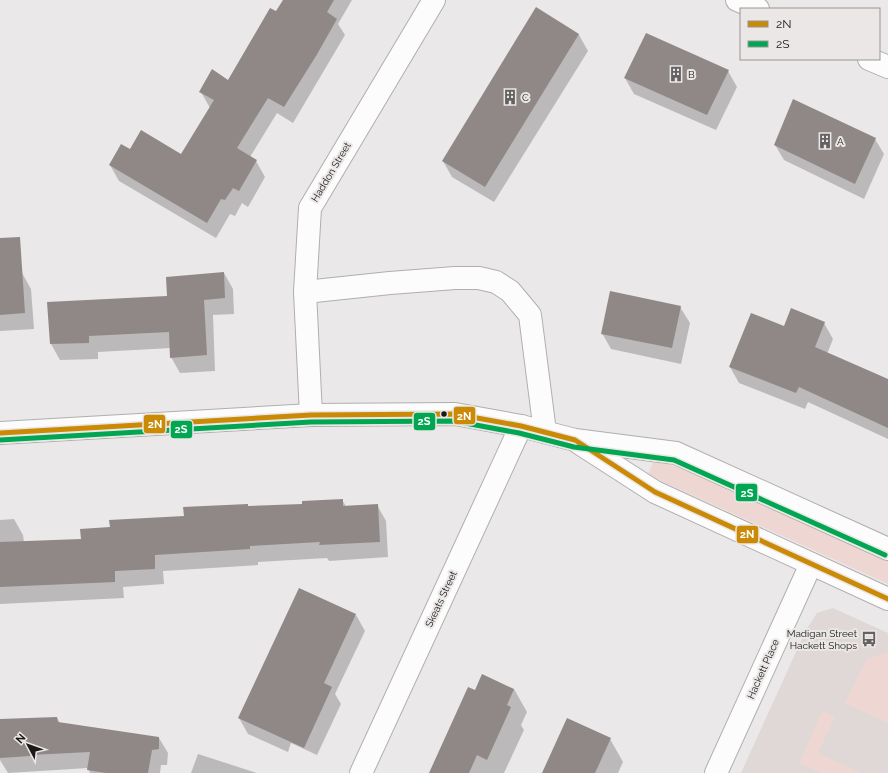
<svg xmlns="http://www.w3.org/2000/svg" width="888" height="773" font-family="Raleway,sans-serif">
	<rect width="100%" height="100%" fill="#eae8e8"/>
	<!-- built -->
	<polygon fill="#dfd8d6" points="833,608 888,633 888,773 741,773 806,630 817,613"/>
	<!-- green -->
	<g fill="#eed7d2">
		<polygon points="653,462 668,464 747,492 888,555 888,584 648,475"/>
		<polygon points="888,652 888,723 845,703 867,659"/>
		<polygon points="822,711 835,717 818,753 861,773 821,773 799,763"/>
	</g>
	<!-- shadow -->
	<g fill="#0003">
		<polygon points="284,0 352,0 338,24 345,35 293,123 277,113 250,157 256,161 265,177 248,207 242,203 235,216 230,214 216,238 119,181 110,165 130,150 182,155 210,108 201,92 229,81"/>
		<polygon points="536,9 579,35 588,51 494,202 452,177 443,161"/>
		<polygon points="728,71 737,87 716,130 634,94 625,78"/>
		<polygon points="875,139 884,154 864,199 784,160 775,145"/>
		<polygon points="22,273 31,289 34,329 0,331 0,275"/>
		<polygon points="224,273 233,289 234,314 213,315 215,371 180,373 171,357 171,348 98,352 98,359 60,360 51,344"/>
		<polygon points="680,307 690,323 681,364 611,349 602,333"/>
		<polygon points="824,323 833,339 827,354 888,381 888,439 808,402 805,409 739,383 730,367 785,327"/>
		<polygon points="342,500 346,506 377,505 386,521 388,557 329,561 327,558 258,562 258,565 163,571 164,584 123,587 124,598 0,604 0,520 14,519 23,535 24,542 82,540 111,528 248,507 304,505"/>
		<polygon points="356,615 365,631 335,694 341,704 317,755 291,743 288,752 248,734 239,718"/>
		<polygon points="514,689 527,712 521,725 524,730 504,773 430,773 476,691"/>
		<polygon points="57,718 60,723 159,738 168,753 167,765 161,765 160,773 90,773 88,768 8,773 0,760 0,720"/>
		<polygon points="610,739 623,762 618,773 543,773"/>
		<polygon points="198,754 257,773 191,773"/>
	</g>
	<!-- building -->
	<g fill="#908887">
		<polygon points="283,0 334,0 327,12 337,19 316,56 284,107 268,98 237,148 257,160 239,191 233,188 225,200 221,199 207,223 109,165 121,144 130,149 141,130 181,154 214,100 199,92 212,69 228,80 270,8 276,11"/>
		<polygon points="536,7 579,34 485,187 442,161"/>
		<polygon points="646,33 729,70 707,115 624,78"/>
		<polygon points="793,99 876,138 855,184 774,145"/>
		<polygon points="20,237 25,313 0,315 0,238"/>
		<polygon points="224,272 225,298 204,300 207,355 170,358 169,332 89,336 89,343 50,344 47,302 167,296 166,277"/>
		<polygon points="610,291 681,306 672,348 601,334"/>
		<polygon points="791,308 825,322 815,347 888,379 888,428 799,387 796,393 729,367 751,313 784,326"/>
		<polygon points="343,499 343,506 378,504 380,542 319,545 320,542 250,546 250,549 155,555 155,569 115,571 115,582 0,587 0,542 81,539 80,529 110,527 109,520 184,516 183,507 248,504 248,506 302,504 302,501"/>
		<polygon points="299,588 356,614 324,683 332,687 304,748 238,718"/>
		<polygon points="482,674 514,689 507,705 511,707 487,760 477,755 469,773 429,773 468,687 475,690"/>
		<polygon points="57,717 58,722 159,737 159,749 152,750 148,773 106,773 87,770 90,752 30,755 30,756 0,758 0,719"/>
		<polygon points="567,718 611,738 595,773 542,773"/>
	</g>
	<g fill="none" stroke-linecap="round" stroke-linejoin="round">
		<defs>
			<g id="minor">
				<polyline points="737,0 758,9"/>
				<polyline points="869,59 888,67"/>
				<polyline points="305,292 390,283 455,278 479,278 496,282 510,291 530,315 545,432"/>
				<polyline points="311,415 305,292 310,208 434,0"/>
				<polyline points="0,433 311,415 455,414 521,426 575,440 676,453 888,549"/>
				<polyline points="579,443 655,492 888,599"/>
				<polyline points="361,773 521,426"/>
				<polyline points="716,773 811,564"/>
			</g>
		</defs>
		<!-- minor casing -->
		<use href="#minor" stroke="#b0afae" stroke-width="24"/>
		<!-- minor -->
		<use href="#minor" stroke="#fcfcfc" stroke-width="22"/>
		<defs>
			<polyline id="bus-1" points="0,433 311,415 455,414 521,426 575,440 655,492 888,599"/>
			<polyline id="bus-2" points="0,440 311,422 454,421 519,433 574,447 674,460 885,555"/>
		</defs>
		<!-- bus-1 casing -->
		<use href="#bus-1" stroke="#ebe7e7" stroke-width="8"/>
		<!-- bus-2 casing -->
		<use href="#bus-2" stroke="#ebe7e7" stroke-width="8"/>
		<!-- bus-1 -->
		<use href="#bus-1" stroke="#cb8a05" stroke-width="5"/>
		<!-- bus-2 -->
		<use href="#bus-2" stroke="#00a651" stroke-width="5"/>
	</g>
	<!-- icons -->
	<defs>
		<symbol id="building-bare" viewBox="-9 -9 18 18"><path d="M-4-6H4V6H1V3H-1V6H-4ZM-2.5-4.3h1.7v1.8h-1.7ZM.8-4.3h1.7v1.8H.8ZM-2.5-1h1.7V.8h-1.7ZM.8-1h1.7V.8H.8Z" fill="#636161" stroke="#ebe7e7" stroke-width="2.5" paint-order="stroke"/></symbol>
		<symbol id="bus-bare" viewBox="-9 -9 18 18"><path d="M-5-6H5V4H4V6H2V4H-2V6H-4V4H-5ZM-3.5-4V0h7V-4ZM-3.5 1.2v1.5H-2V1.2ZM2 1.2v1.5H3.5V1.2Z" fill="#636161" stroke="#ebe7e7" stroke-width="2.5" paint-order="stroke"/></symbol>
	</defs>
	<g fill-rule="evenodd">
		<use href="#building-bare" x="665" y="63" width="22" height="22"/>
		<use href="#building-bare" x="499" y="86" width="22" height="22"/>
		<use href="#building-bare" x="814" y="130" width="22" height="22"/>
		<use href="#bus-bare" x="858" y="628" width="22" height="22"/>
	</g>
	<!-- markers -->
	<circle fill="#1a1918" stroke="#ebe7e7" stroke-width="1.5" cx="444" cy="414" r="3.5"/>
	<g text-anchor="middle" dominant-baseline="central" stroke-width="4" stroke-linejoin="round" paint-order="stroke">
		<!-- poi labels -->
		<g font-size="10" fill="#1a1918" stroke="#ebe7e7" text-anchor="start">
			<text x="688" y="74">B</text>
			<text x="522" y="97">C</text>
			<text x="837" y="141">A</text>
			<text x="857" y="633" text-anchor="end">Madigan Street<tspan x="857" dy="12">Hackett Shops</tspan></text>
		</g>
		<!-- street labels -->
		<g font-size="10" fill="#1a1918" stroke="#ebe7e7">
			<text transform="translate(331 172) rotate(-59)">Haddon Street</text>
			<text transform="translate(441 599) rotate(-65)">Skeats Street</text>
			<text transform="translate(763 669) rotate(-66)">Hackett Place</text>
		</g>
	</g>
	<g stroke="#ebe7e7" stroke-width="1.5">
		<rect x="453" y="406" width="23" height="19" rx="4" fill="#cb8a05"/>
		<rect x="413" y="412" width="23" height="19" rx="4" fill="#00a651"/>
		<rect x="143" y="414" width="23" height="20" rx="4" fill="#cb8a05"/>
		<rect x="170" y="420" width="23" height="19" rx="4" fill="#00a651"/>
		<rect x="735" y="483" width="23" height="19" rx="4" fill="#00a651"/>
		<rect x="736" y="525" width="23" height="19" rx="4" fill="#cb8a05"/>
	</g>
	<g font-size="11" text-anchor="middle" font-weight="bold" fill="#fff">
		<text x="464" y="420">2N</text>
		<text x="424" y="425">2S</text>
		<text x="155" y="428">2N</text>
		<text x="181" y="433">2S</text>
		<text x="747" y="497">2S</text>
		<text x="747" y="538">2N</text>
	</g>
	<!-- legend -->
	<rect x="740" y="8" width="140" height="52" fill="#ebe7e7" stroke="#979594"/>
	<rect x="748" y="21" width="20" height="6" fill="#cb8a05" stroke="#979594"/>
	<text x="776" y="28" font-size="12" fill="#1a1918">2N</text>
	<rect x="748" y="41" width="20" height="6" fill="#00a651" stroke="#979594"/>
	<text x="776" y="48" font-size="12" fill="#1a1918">2S</text>
	<!-- north arrow -->
	<g transform="translate(28 745) rotate(311)" stroke="#ebe7e7" stroke-width="3" paint-order="stroke">
	<path d="M0-3L7 15L0 10L-7 15Z" fill="#1a1918"/>
	<text y="-6" font-size="11" font-weight="bold" text-anchor="middle" fill="#1a1918">N</text>
	</g>
</svg>
